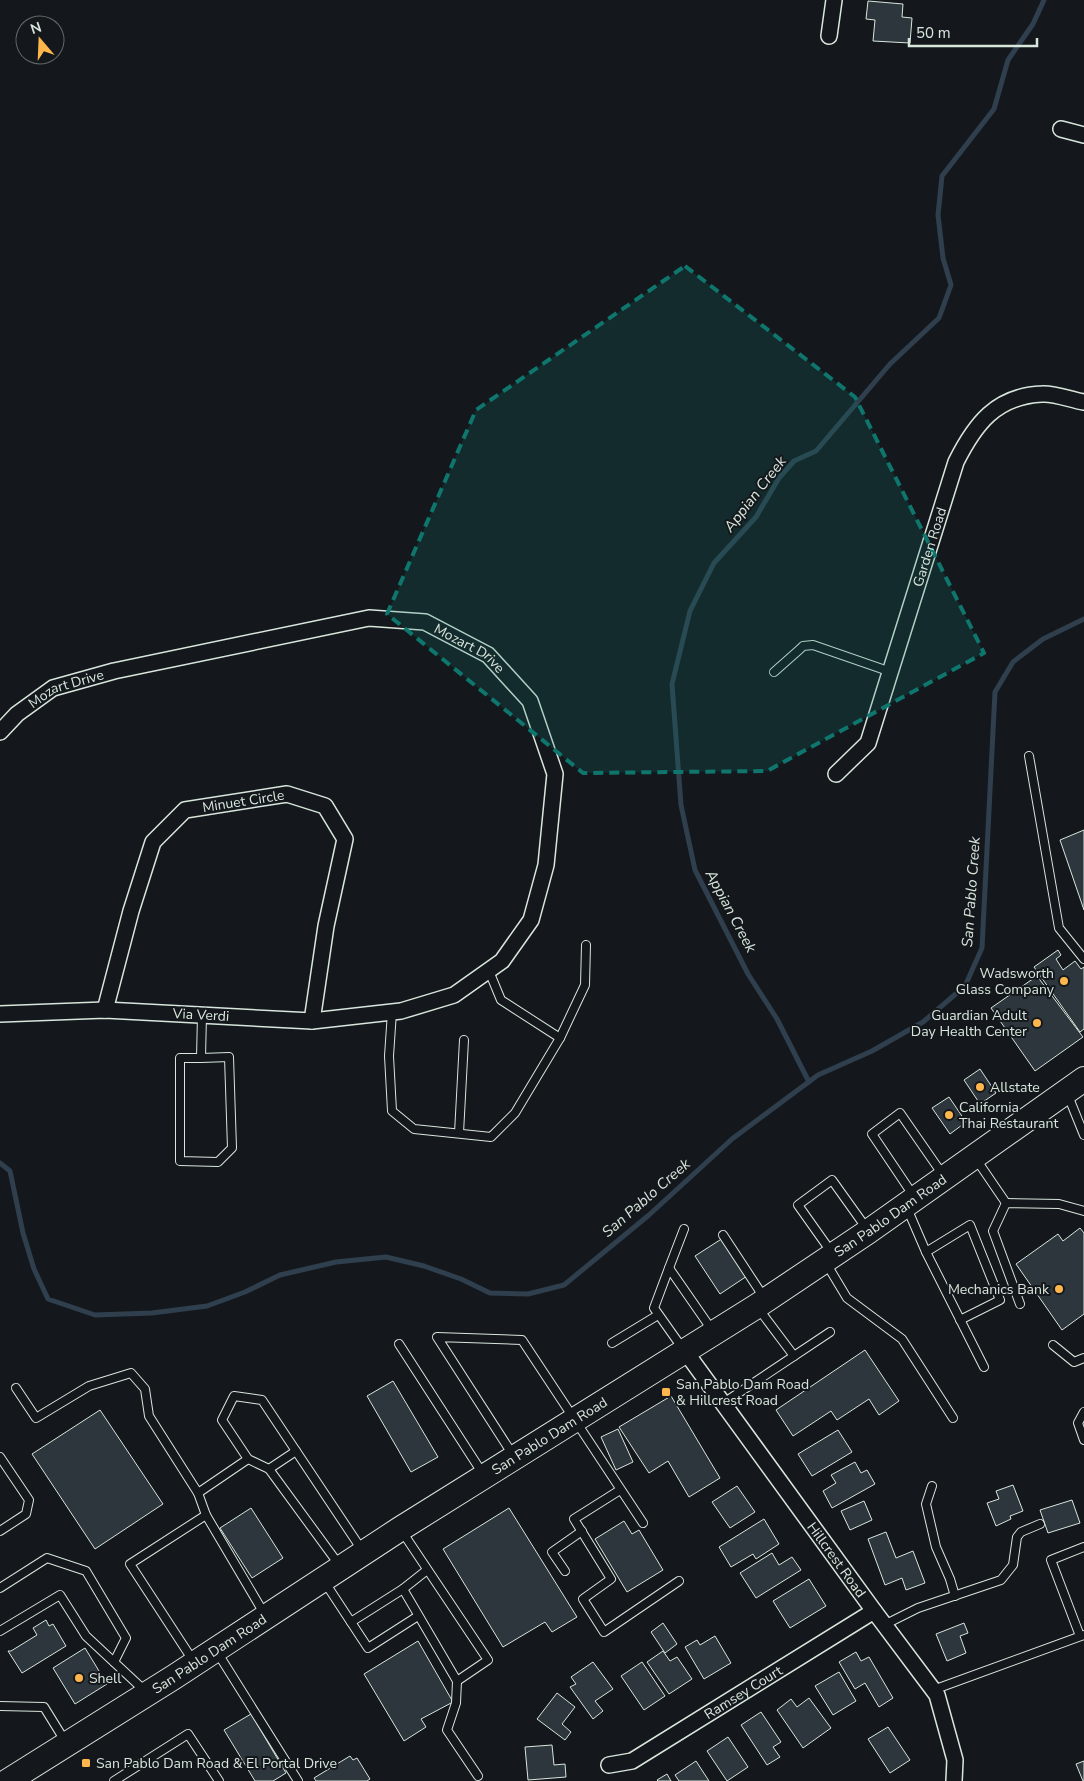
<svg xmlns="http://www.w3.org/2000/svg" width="1084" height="1781" font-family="'Nunito Sans',sans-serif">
	<rect width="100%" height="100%" fill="#14181c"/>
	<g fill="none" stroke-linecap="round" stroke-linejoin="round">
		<!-- stream -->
		<g stroke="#2f3f4d" stroke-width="5">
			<polyline points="809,1082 777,1019 748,974 695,870 681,805 672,684 690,611 714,563 756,517 779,478 794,461 816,451 890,364 939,318 951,285 943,258 938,215 942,176 994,109 1008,60 1033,24 1044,0"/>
			<polyline points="0,1163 10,1171 23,1233 34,1269 48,1299 95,1315 152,1313 207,1306 245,1292 280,1275 336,1262 386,1257 424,1266 461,1279 490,1293 528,1294 564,1285 649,1215 732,1139 818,1075 872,1051 923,1022 965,986 982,948 995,692 1013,662 1043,639 1084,619"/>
		</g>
	</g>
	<!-- building -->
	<g fill="#2c363c" stroke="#d8e6dc">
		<polygon points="868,1 903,4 902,17 912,18 910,43 873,41 875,20 866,19"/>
		<polygon points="1084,830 1084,910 1060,840"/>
		<polygon points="1058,950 1061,955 1056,959 1063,970 1075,961 1081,969 1084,967 1084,1029 1080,1032 1034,967"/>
		<polygon points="1037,976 1083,1037 1035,1071 991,1008"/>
		<polygon points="980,1069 996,1093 980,1104 964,1080"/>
		<polygon points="949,1097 966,1122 950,1134 932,1108"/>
		<polygon points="1080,1228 1084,1233 1084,1314 1062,1330 1016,1264 1058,1234 1063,1241"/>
		<polygon points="723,1238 747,1276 720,1294 695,1256"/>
		<polygon points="865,1350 899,1401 879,1415 869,1399 837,1420 831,1411 793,1436 776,1410"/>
		<polygon points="393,1381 438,1457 411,1472 367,1396"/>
		<polygon points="671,1396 720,1478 689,1497 668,1461 649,1473 619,1427"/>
		<polygon points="100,1410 163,1504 95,1549 32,1454"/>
		<polygon points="618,1429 633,1462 616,1470 601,1437"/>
		<polygon points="838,1430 852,1452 812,1476 798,1454"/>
		<polygon points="855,1462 861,1473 867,1470 875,1484 832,1508 823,1491 836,1483 831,1475"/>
		<polygon points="1013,1485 1023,1511 1010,1516 1011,1519 996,1526 987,1503 999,1499 996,1491"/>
		<polygon points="737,1486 755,1512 730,1528 712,1502"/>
		<polygon points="1072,1500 1080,1523 1048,1533 1040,1510"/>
		<polygon points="864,1501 872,1520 850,1530 841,1511"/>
		<polygon points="251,1508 283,1558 252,1578 220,1528"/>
		<polygon points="509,1508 577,1617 552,1632 545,1622 503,1647 443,1549"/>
		<polygon points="764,1519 779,1544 756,1559 753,1554 731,1567 719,1547"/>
		<polygon points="624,1521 632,1534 639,1530 663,1570 627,1592 595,1539"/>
		<polygon points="886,1532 896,1558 913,1551 925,1583 906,1590 902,1578 885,1585 868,1539"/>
		<polygon points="772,1553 779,1565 792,1557 801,1570 756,1598 740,1573"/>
		<polygon points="809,1579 826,1606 790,1628 773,1601"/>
		<polygon points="46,1620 49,1626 53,1624 66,1646 22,1673 8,1651 11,1651 37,1635 33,1628"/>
		<polygon points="663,1623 677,1644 665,1653 651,1632"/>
		<polygon points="964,1623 968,1633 960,1636 966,1653 947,1661 936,1634"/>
		<polygon points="715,1636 731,1663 704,1679 685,1647 697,1640 700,1645"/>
		<polygon points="418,1641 453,1702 421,1719 426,1727 404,1741 364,1674"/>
		<polygon points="85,1648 107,1684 75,1704 53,1668"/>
		<polygon points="663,1651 670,1661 677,1657 692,1679 669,1694 647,1662"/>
		<polygon points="856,1652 861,1661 869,1657 893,1698 879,1707 865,1683 855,1689 839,1662"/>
		<polygon points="593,1662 613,1689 595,1701 603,1711 593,1719 570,1687 576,1684 571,1677"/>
		<polygon points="642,1662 665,1696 644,1710 621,1676"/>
		<polygon points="839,1672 856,1701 833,1715 815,1686"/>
		<polygon points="557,1693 575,1707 562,1724 571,1732 565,1740 537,1719"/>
		<polygon points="809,1698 831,1728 803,1748 777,1710 791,1699 797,1707"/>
		<polygon points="761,1712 781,1742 773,1747 780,1757 767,1765 741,1725"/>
		<polygon points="251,1714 286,1773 273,1781 255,1781 224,1730"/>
		<polygon points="888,1727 910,1760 890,1773 868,1739"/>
		<polygon points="728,1737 748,1767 727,1781 707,1751"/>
		<polygon points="552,1745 554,1765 565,1764 566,1777 528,1780 525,1747"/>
		<polygon points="350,1756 353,1760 357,1758 370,1779 367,1781 316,1781 314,1778"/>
		<polygon points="696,1761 709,1781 679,1781 675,1775"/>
		<polygon points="1084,1761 1084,1781 1083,1781 1076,1764"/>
		<polygon points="667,1774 671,1781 658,1781 657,1780"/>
	</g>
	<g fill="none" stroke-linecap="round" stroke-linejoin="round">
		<defs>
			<g id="lane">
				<polyline points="774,672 800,649 803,646 813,645 891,672"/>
				<polyline points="1029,756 1059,928 1084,959"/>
				<polyline points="489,971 501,1000 560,1038 585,985 586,945"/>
				<polyline points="392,1012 389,1056 392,1111 414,1129 491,1137 515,1113 560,1038"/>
				<polyline points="201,1058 229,1057 232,1148 218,1162 180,1161 180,1058 201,1058 202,1015"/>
				<polyline points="1067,1093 1084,1135"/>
				<polyline points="459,1133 464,1040"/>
				<polyline points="976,1159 1006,1203"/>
				<polyline points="913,1195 872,1134 900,1113 943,1175"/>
				<polyline points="907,1208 926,1252 984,1367"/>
				<polyline points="723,1235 765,1299"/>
				<polyline points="926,1252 970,1225 1000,1300 960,1320"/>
				<polyline points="832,1253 798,1205 832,1180 867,1229"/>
				<polyline points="826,1263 847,1298 902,1339 953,1418"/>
				<polyline points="669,1268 684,1229"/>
				<polyline points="1020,1304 993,1231 1006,1203 1059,1204 1084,1211"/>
				<polyline points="758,1308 794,1356"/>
				<polyline points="612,1343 658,1315"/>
				<polyline points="399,1344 483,1474"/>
				<polyline points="1053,1345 1074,1362 1084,1358"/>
				<polyline points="683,1349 654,1308 669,1268 712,1330"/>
				<polyline points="16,1388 36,1418 89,1386 131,1373 145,1389 149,1416 198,1493 206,1515"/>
				<polyline points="722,1404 830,1332"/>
				<polyline points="1084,1412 1078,1423 1084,1440"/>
				<polyline points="513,1455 437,1337 522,1340 643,1523"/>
				<polyline points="0,1457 29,1500 26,1514 0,1531"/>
				<polyline points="269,1469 296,1451"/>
				<polyline points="932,1486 926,1504 936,1547 950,1579 955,1596"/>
				<polyline points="620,1490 574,1519 611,1579 583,1599 604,1632 679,1581"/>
				<polyline points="198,1493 248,1459"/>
				<polyline points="401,1530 488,1660 457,1681 403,1589 427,1570"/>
				<polyline points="340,1566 269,1469 248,1459 222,1420 234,1396 262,1400 362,1550"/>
				<polyline points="565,1571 552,1552 582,1531"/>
				<polyline points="324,1581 368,1648 418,1616"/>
				<polyline points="0,1588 47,1558 86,1571 126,1638 114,1662"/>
				<polyline points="351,1622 403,1589"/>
				<polyline points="884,1625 918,1608 1001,1580 1013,1565 1017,1537 1021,1532 1040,1524"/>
				<polyline points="0,1631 60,1595 86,1636 145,1691"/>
				<polyline points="1080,1636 1051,1560 1084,1547"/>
				<polyline points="217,1652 298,1781"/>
				<polyline points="194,1662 130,1564 206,1515 265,1615"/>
				<polyline points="457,1681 456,1703 447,1730 478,1776"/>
				<polyline points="933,1690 1084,1635"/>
				<polyline points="0,1706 44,1707 65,1741"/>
				<polyline points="114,1781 188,1734 219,1781"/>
			</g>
			<g id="street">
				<polyline points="829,36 834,0"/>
				<polyline points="1061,129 1084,135"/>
				<path id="s1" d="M0,732L17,714L53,688L114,671L369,618L425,622L488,655L530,701L555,774L546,865L531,920L502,961L454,995L401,1011L312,1021L105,1010L0,1014"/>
				<path id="s2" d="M836,774L868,743L956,462C975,424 996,396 1042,394C1055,393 1071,400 1084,402"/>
				<path id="s3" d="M105,1010L131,911L153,842L185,810L287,794L325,806L345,839L326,926L312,1021"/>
				<path id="s4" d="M685,1351L874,1611L937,1695L955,1760L954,1781"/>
				<path id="s5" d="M609,1765L632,1761L874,1611"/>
			</g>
			<g id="primary">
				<path id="s6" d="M8,1781L174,1677L400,1529L757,1306L869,1231L1084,1079"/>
			</g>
		</defs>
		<!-- lane casing -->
		<use href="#lane" stroke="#d8e6dc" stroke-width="10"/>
		<!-- street casing -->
		<use href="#street" stroke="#d8e6dc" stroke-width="18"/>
		<!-- primary casing -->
		<use href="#primary" stroke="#d8e6dc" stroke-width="26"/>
		<!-- lane -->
		<use href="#lane" stroke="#14181c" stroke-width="8"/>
		<!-- street -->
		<use href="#street" stroke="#14181c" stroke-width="15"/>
		<!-- primary -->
		<use href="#primary" stroke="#14181c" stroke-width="24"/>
	</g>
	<!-- marked area -->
	<path fill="#0f766e" fill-opacity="0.2" stroke="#0f766e" stroke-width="4" stroke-dasharray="10 6" stroke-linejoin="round" d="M685,266L855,397L984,653L767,771L583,773L387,614L476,410Z"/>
	<!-- markers -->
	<g fill="#ffb74d" stroke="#14181c" stroke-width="2">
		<circle cx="1064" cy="981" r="5"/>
		<circle cx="1037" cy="1023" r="5"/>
		<circle cx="980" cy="1087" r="5"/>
		<circle cx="949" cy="1115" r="5"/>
		<circle cx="1059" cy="1289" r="5"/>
		<rect x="661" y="1387" width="10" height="10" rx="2.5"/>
		<circle cx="79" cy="1678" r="5"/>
		<rect x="81" y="1758" width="10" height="10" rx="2.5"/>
	</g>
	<g text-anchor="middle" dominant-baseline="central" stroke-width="4" stroke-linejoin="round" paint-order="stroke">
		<!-- street labels -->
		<g font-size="14" fill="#d8e6dc" stroke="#14181c">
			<text stroke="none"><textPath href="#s2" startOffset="250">Garden Road</textPath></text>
			<text stroke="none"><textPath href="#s1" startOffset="501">Mozart Drive</textPath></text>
			<text stroke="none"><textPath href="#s1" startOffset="81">Mozart Drive</textPath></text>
			<text stroke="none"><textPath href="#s3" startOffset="279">Minuet Circle</textPath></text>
			<text transform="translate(201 1015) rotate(3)">Via Verdi</text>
			<text stroke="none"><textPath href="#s6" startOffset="1048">San Pablo Dam Road</textPath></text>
			<text stroke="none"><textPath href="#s6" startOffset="642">San Pablo Dam Road</textPath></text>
			<text stroke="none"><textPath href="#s4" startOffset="258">Hillcrest Road</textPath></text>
			<text stroke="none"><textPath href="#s6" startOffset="238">San Pablo Dam Road</textPath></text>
			<text stroke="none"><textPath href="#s5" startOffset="154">Ramsey Court</textPath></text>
		</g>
		<!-- poi labels -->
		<g font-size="14" fill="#d8e6dc" stroke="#14181c" text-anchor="start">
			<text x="1054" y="973" text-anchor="end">Wadsworth<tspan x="1054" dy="16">Glass Company</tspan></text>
			<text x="1027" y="1015" text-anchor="end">Guardian Adult<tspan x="1027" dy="16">Day Health Center</tspan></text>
			<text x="990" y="1087">Allstate</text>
			<text x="959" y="1107">California<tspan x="959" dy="16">Thai Restaurant</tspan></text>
			<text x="1049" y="1289" text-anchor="end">Mechanics Bank</text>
			<text x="676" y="1384">San Pablo Dam Road<tspan x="676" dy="16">&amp; Hillcrest Road</tspan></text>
			<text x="89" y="1678">Shell</text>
			<text x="96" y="1763">San Pablo Dam Road &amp; El Portal Drive</text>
		</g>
		<!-- water labels -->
		<g font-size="15" font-style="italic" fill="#d8e6dc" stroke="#14181c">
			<text transform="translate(755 494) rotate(-52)">Appian Creek</text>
			<text transform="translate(971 892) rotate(-86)">San Pablo Creek</text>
			<text transform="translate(731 911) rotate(62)">Appian Creek</text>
			<text transform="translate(646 1198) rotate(-41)">San Pablo Creek</text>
		</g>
	</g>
	<!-- north arrow -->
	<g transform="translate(40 40) rotate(341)"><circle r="24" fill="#14181c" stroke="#626a69"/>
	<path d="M0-4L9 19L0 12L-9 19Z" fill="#ffb74d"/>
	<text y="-8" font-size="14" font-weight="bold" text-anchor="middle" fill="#d8e6dc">N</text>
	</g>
	<!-- scale -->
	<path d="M909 38v8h128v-8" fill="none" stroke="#d8e6dc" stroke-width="2.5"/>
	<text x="916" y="38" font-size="15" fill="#d8e6dc" stroke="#14181c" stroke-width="4" paint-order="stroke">50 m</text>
</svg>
